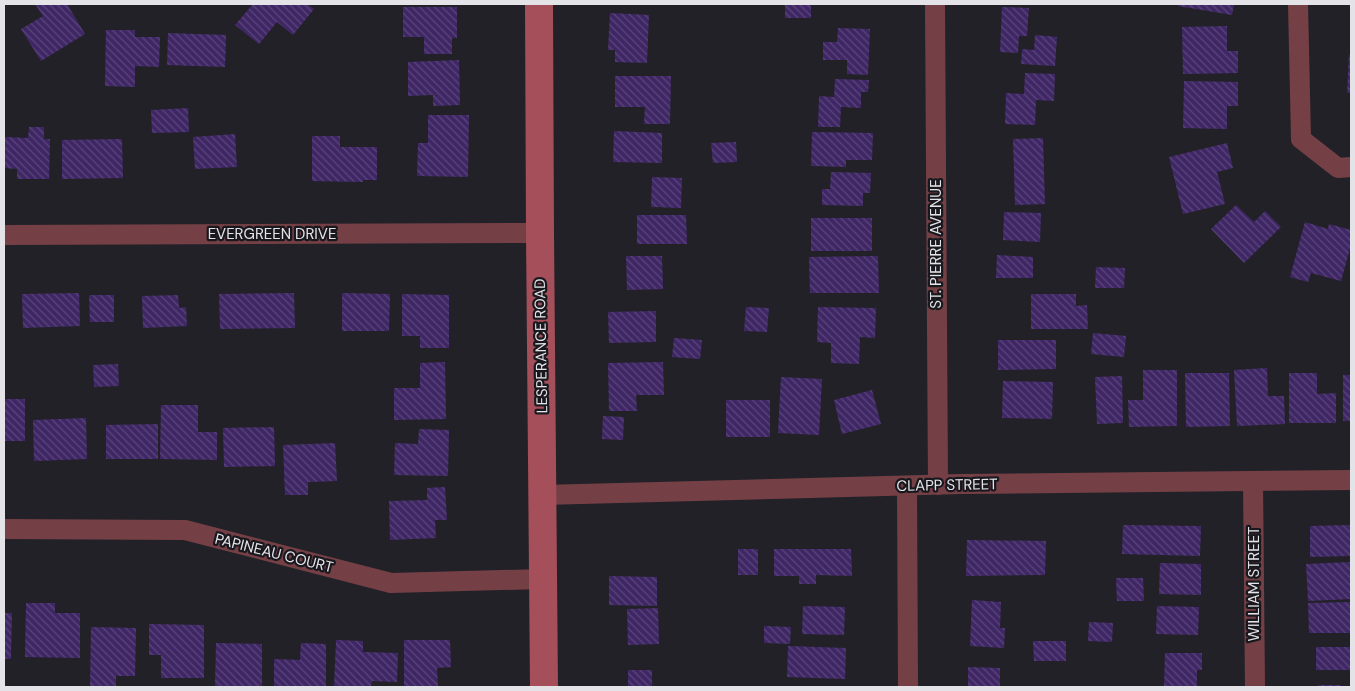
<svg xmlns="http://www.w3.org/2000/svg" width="1355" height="691" font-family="'DM Sans',sans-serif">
	<defs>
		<pattern id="building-back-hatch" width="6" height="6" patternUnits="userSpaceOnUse" patternTransform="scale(1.25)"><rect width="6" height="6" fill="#3f2765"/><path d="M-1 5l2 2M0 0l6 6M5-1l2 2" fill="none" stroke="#5b467b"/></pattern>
	</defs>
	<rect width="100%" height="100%" fill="#222128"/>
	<!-- building -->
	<g fill="url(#building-back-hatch)">
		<polygon points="35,4 67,4 85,34 41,61 21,29 43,16"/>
		<polygon points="253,4 307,4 314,9 293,35 277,22 259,44 235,25"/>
		<rect x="785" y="4" width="26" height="14"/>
		<polygon points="1179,4 1234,4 1232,15 1178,6"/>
		<polygon points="403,7 457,7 457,38 452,38 452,54 424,54 424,37 403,37"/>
		<polygon points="1002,7 1029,8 1027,36 1019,36 1018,53 1000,52"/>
		<polygon points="610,13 649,15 647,63 615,62 615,50 608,50"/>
		<polygon points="1227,26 1227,51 1238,51 1238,73 1183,74 1182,27"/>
		<polygon points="838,28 870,29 868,75 847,74 847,60 823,60 823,42 837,42"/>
		<polygon points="106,30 135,30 135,37 160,37 159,67 135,66 135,87 105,86"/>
		<polygon points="168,33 226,35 225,67 167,65"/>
		<polygon points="1035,35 1057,37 1055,66 1021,64 1022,49 1034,50"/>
		<polygon points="1349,55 1351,55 1351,93 1347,93"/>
		<polygon points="459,60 460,105 433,106 433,95 408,96 408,62"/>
		<polygon points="1025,73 1055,74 1054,101 1036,100 1035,125 1005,124 1006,93 1024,94"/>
		<polygon points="615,76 671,76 670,124 644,124 645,107 615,107"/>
		<polygon points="835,79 869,80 868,92 861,92 861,108 841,107 840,127 818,127 819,96 834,97"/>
		<polygon points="1184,81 1238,82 1238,106 1227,106 1227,129 1183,128"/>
		<polygon points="188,108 189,132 152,133 151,110"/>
		<polygon points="428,115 469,115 468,177 417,176 418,143 428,143"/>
		<polygon points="29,127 44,127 44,139 50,139 49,179 17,179 17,169 4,168 4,137 28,138"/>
		<polygon points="614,131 662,133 662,163 613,162"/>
		<polygon points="812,132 873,133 872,160 846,160 846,167 811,166"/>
		<polygon points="235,134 237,167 195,169 193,137"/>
		<polygon points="312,136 340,136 340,147 377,147 377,180 363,180 363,182 312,181"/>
		<polygon points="1043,138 1045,204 1015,205 1013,139"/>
		<polygon points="122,139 123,178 62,179 62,140"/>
		<polygon points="736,142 737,162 713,163 711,143"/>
		<polygon points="1227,143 1233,168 1217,172 1225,204 1183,214 1169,157"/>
		<polygon points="831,172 871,173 870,193 863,193 863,206 822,205 822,189 830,189"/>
		<polygon points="652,177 682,178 681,208 651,207"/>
		<polygon points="1236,205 1254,222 1265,211 1281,227 1244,263 1211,229"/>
		<polygon points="1004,212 1041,213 1040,242 1003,240"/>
		<polygon points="637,215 686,215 687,244 637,244"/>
		<rect x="811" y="218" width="61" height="33"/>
		<polygon points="1305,222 1328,229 1329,224 1351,230 1351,245 1341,281 1311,273 1308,282 1290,277"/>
		<polygon points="997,255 1033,257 1033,278 996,278"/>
		<polygon points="626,256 662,256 663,289 627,290"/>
		<polygon points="878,256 879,293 810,293 809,257"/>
		<polygon points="1096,267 1125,268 1124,288 1095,288"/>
		<polygon points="79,293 80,326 23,328 22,294"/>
		<polygon points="294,293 295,328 220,329 219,294"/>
		<polygon points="342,293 390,294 389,331 342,331"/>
		<polygon points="402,294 449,295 449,348 420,348 420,336 402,336"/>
		<polygon points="1031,294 1076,294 1076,306 1087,305 1088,329 1031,329"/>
		<polygon points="89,295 114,295 114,322 90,322"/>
		<polygon points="178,295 179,308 186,307 187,326 143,328 142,296"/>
		<polygon points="746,307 769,308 767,332 744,331"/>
		<polygon points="818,307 876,308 875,338 860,337 859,364 831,363 831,343 817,342"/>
		<polygon points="656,311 656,342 609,343 608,312"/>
		<polygon points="1093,333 1126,336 1124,357 1091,354"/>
		<polygon points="674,338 702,340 700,359 672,357"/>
		<polygon points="998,340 1056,340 1056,369 998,370"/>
		<polygon points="445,362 446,419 394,420 394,388 420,388 420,363"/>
		<polygon points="663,362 664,395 636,395 637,411 609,411 608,363"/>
		<polygon points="118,364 119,386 94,387 93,365"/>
		<polygon points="1267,368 1268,396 1284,396 1285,424 1237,426 1234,370"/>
		<polygon points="1143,370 1177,370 1177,426 1129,427 1128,400 1143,400"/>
		<polygon points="1185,373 1229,373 1230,426 1186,427"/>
		<polygon points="1289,373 1317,373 1317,394 1336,393 1336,423 1289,423"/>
		<rect x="1343" y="375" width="8" height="46"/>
		<polygon points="1122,376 1123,423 1097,424 1095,377"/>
		<polygon points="781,377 822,379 819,435 778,433"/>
		<polygon points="1003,381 1053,382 1052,419 1002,418"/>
		<polygon points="872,390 881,424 842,434 834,400"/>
		<rect x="4" y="399" width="21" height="42"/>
		<rect x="726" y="400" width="44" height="37"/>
		<polygon points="161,405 198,405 198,432 217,432 217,460 160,459"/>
		<polygon points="603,416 624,417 623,440 602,439"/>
		<polygon points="86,418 87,459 34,461 33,420"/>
		<polygon points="158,424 158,459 106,459 106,425"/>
		<polygon points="274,427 275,466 224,467 223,428"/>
		<polygon points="419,429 449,430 448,476 394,475 395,443 418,444"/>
		<polygon points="335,443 337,481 308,482 308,495 285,495 283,445"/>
		<polygon points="445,487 447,520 435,520 436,538 390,540 389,501 427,500 427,488"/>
		<polygon points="1123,525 1201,526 1200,556 1122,554"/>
		<polygon points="1351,525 1351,556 1310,557 1310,526"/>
		<polygon points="967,540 1046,541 1045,575 966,576"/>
		<rect x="738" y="549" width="20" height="26"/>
		<polygon points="774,549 851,549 852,576 816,575 816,584 799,584 799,576 774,576"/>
		<polygon points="1351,562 1351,599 1308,601 1306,564"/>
		<polygon points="1160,563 1201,564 1201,595 1159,594"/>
		<polygon points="609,576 657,577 657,606 609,605"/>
		<polygon points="1116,578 1143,578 1144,601 1117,601"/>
		<polygon points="972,600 1001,602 1000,628 1005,628 1004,648 970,646"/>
		<polygon points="1351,602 1351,633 1309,633 1308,603"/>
		<polygon points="26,603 55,603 55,613 80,613 80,658 25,657"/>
		<polygon points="803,606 845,607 844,635 802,634"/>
		<polygon points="1157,606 1199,607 1198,635 1156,634"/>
		<polygon points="658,608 659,644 628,645 627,609"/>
		<polygon points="4,613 12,613 11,659 4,659"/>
		<polygon points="1089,622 1113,623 1112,642 1088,641"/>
		<polygon points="149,624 204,625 204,678 161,678 161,655 149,655"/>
		<polygon points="764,626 791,627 790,644 764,643"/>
		<polygon points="91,627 136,628 135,676 116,676 116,687 90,686"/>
		<polygon points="336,640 363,641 363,652 398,653 397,682 372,681 371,687 334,687"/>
		<polygon points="404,640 450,640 451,667 437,668 438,687 404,687"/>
		<polygon points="1033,641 1066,641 1066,661 1034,661"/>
		<polygon points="216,643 262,644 262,687 215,687"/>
		<polygon points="301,643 326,644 326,687 274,687 274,659 300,660"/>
		<polygon points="788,646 846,648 845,679 787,677"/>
		<rect x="1316" y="647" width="35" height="23"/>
		<polygon points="1165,653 1202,653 1202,670 1197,670 1197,687 1164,687"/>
		<polygon points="968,667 1000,668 1000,687 968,687"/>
		<rect x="628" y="670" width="24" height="17"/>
		<polygon points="1318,685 1341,685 1340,687 1318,687"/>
	</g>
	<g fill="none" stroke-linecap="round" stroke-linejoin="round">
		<!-- street -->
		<g stroke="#754045" stroke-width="20">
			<polyline points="935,4 938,485"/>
			<polyline points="1298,4 1301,139 1338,168 1351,167"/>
			<polyline points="4,235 540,233"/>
			<polyline points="1253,481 1255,687"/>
			<polyline points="907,486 908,687"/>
			<polyline points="542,495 961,484 1351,480"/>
			<polyline points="4,529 185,530 391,583 542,579"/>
		</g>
		<!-- secondary -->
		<polyline stroke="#a44f59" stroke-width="28" points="539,4 540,233 544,687"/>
	</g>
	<g text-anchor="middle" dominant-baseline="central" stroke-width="4.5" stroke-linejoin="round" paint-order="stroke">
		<!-- street labels -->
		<g font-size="15" fill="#e4e4e8" stroke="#18181e">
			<text x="272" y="234">EVERGREEN DRIVE</text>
			<text transform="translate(936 244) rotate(-90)">ST. PIERRE AVENUE</text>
			<text transform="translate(541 346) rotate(-91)">LESPERANCE ROAD</text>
			<text transform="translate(947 485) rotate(-1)">CLAPP STREET</text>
			<text transform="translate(274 553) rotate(14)">PAPINEAU COURT</text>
			<text transform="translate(1254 584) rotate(-90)">WILLIAM STREET</text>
		</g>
	</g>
	<!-- border -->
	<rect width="1355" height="691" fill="none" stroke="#e4e4e8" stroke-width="10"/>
</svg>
